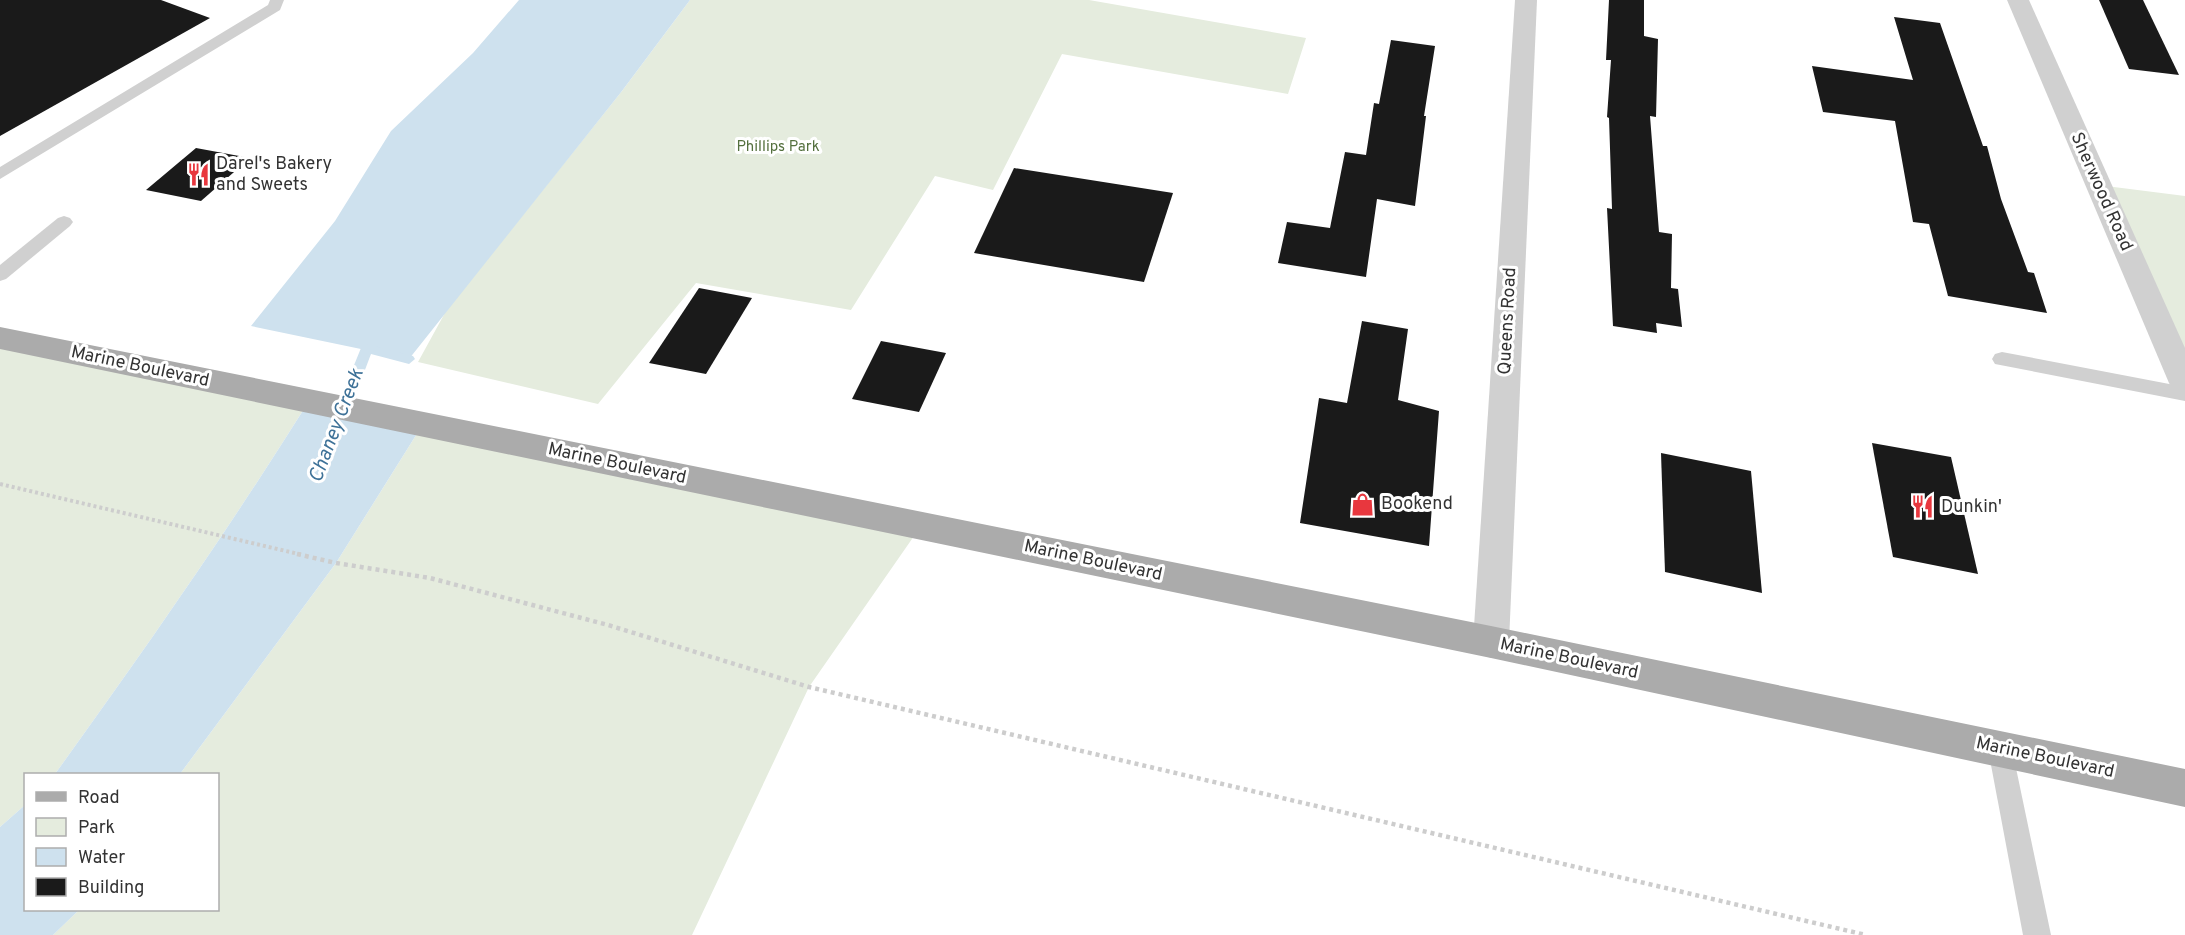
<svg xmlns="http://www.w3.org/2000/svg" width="2185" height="935" font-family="Overpass,sans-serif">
	<rect width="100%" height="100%" fill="#fff"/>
	<!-- green -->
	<g fill="#e5ecde">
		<polygon points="690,0 1089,0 1306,38 1288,94 1062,54 993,190 935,176 851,310 696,283 598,404 418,362 446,311 622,91"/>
		<polygon points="2098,185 2185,196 2185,383"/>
		<path d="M0,338L309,401C229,529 143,652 55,774H26L25,805L0,827Z"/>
		<polygon points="423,424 921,526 809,687 692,935 53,935 79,910 218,910 218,774 180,774 336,563"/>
	</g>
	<!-- water -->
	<g fill="#cee1ee">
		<polygon points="519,0 690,0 622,91 409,359 251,326 335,221 391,131 473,53"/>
		<path d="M309,401L423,424L336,563L180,774H55C143,652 229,529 309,401Z"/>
		<polygon points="25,805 26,910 79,910 53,935 0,935 0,827"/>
	</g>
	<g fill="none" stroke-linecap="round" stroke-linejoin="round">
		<!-- stream -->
		<polygon fill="#cee1ee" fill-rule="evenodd" points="367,344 413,356 415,359 409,364 371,354 349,412 347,415 337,415 335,412 361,348"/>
	</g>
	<!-- building -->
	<g fill="#1a1a1a">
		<polygon points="0,0 161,0 210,18 0,136"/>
		<polygon points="1609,0 1644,0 1644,36 1658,39 1656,117 1650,116 1659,232 1672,234 1671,288 1678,289 1682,327 1656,323 1657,333 1613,326 1607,208 1612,209 1609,118 1607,117 1611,60 1606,60"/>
		<polygon points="2099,0 2143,0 2179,75 2129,69"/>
		<polygon points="1894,17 1940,23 1983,146 1987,146 2001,199 2028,272 2034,273 2047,313 1948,296 1929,224 1913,222 1895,121 1823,112 1812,66 1913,80"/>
		<polygon points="1391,40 1435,46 1424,116 1426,116 1415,206 1377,199 1366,277 1278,263 1287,222 1330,228 1345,152 1366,155 1374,103 1379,104"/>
		<polygon points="196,148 250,158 201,201 146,190"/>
		<polygon points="1014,168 1173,193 1144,282 974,253"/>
		<polygon points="699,288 752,298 706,374 649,363"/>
		<polygon points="1362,321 1408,329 1398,400 1439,411 1429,546 1300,523 1319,398 1347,403"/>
		<polygon points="881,341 946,353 919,412 852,399"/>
		<polygon points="1872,443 1951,457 1978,574 1893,557"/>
		<polygon points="1661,453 1751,471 1762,593 1665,572"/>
	</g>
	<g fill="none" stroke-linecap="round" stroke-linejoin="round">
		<!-- path-far1 -->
		<polyline stroke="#cdcdcd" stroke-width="4" stroke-dasharray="3 3" stroke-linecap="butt" points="0,484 303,555"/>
		<!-- path -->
		<polyline stroke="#cdcdcd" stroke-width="4.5" stroke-dasharray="4 4" stroke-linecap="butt" points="297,554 336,563 430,578 608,625 809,687 1866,935"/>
		<!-- lane -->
		<g fill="#d0d0d0" fill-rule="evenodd">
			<polygon points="270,0 284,0 280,10 0,179 0,167 268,5"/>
			<polygon points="64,216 70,218 73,222 70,226 6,279 0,281 0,265 58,218"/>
			<polygon points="2002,352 2185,387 2185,401 1995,364 1992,359 1995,354"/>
			<polygon points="2000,737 2009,741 2012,749 2051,935 2023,935 1988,749 1991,741"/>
		</g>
		<!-- street -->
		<g fill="#d0d0d0" fill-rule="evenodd">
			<polygon points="1515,0 1537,0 1509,642 1504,653 1491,658 1478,653 1473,642"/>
			<polygon points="2007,0 2029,0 2185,348 2185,394 2174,391 2169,383"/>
		</g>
		<!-- primary -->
		<polygon fill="#ababab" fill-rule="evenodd" points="0,327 1491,626 2185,769 2185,807 1491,658 0,349"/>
	</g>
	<!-- icons -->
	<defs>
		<symbol id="restaurant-bare" viewBox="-9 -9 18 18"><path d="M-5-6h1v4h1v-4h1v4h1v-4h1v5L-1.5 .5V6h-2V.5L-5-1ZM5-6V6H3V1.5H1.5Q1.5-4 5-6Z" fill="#e8373e" stroke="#fff" stroke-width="2.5" paint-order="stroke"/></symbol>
		<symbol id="shop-bare" viewBox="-9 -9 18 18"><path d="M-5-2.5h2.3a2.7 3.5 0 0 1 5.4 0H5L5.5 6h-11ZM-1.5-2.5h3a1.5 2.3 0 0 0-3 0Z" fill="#e8373e" stroke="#fff" stroke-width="2.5" paint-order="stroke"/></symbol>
	</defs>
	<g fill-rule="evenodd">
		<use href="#restaurant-bare" x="182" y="158" width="33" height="33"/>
		<use href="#shop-bare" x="1346" y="488" width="33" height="33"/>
		<use href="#restaurant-bare" x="1906" y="490" width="33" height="33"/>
	</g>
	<g text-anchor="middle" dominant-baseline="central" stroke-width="6" stroke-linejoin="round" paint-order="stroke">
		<!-- far-park labels -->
		<g font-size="15" fill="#54703e" stroke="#fff">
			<text x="778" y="147">Phillips Park</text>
		</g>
		<!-- poi labels -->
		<g font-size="18" fill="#333" stroke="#fff" text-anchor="start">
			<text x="216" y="164">Darel's Bakery<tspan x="216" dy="21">and Sweets</tspan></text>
			<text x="1381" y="504">Bookend</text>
			<text x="1941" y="507">Dunkin'</text>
		</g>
		<!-- street labels -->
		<g font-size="18" fill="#333" stroke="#fff">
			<text transform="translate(2101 192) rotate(66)">Sherwood Road</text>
			<text transform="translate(1508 321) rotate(-87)">Queens Road</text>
			<text transform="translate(140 367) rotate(12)">Marine Boulevard</text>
			<text transform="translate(617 464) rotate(12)">Marine Boulevard</text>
			<text transform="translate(1093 561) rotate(12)">Marine Boulevard</text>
			<text transform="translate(1569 659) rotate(12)">Marine Boulevard</text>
			<text transform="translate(2045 758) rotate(12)">Marine Boulevard</text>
		</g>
		<!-- water labels -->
		<g font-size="20" font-style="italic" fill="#3e7298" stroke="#fff">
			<text transform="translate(337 426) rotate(-69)">Chaney Creek</text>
		</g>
	</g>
	<!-- legend -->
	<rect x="24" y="773" width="195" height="138" fill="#ffffff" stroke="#adadad" stroke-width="1.5"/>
	<rect x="36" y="792" width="30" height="9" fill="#ababab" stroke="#adadad" stroke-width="1.5"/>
	<text x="78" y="803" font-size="18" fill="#333333">Road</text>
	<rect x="36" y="818" width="30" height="18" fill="#e5ecde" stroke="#adadad" stroke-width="1.5"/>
	<text x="78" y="833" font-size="18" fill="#333333">Park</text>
	<rect x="36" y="848" width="30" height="18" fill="#cee1ee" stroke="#adadad" stroke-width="1.5"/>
	<text x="78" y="863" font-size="18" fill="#333333">Water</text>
	<rect x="36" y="878" width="30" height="18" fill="#1a1a1a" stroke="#adadad" stroke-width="1.5"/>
	<text x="78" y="893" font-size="18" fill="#333333">Building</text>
</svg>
